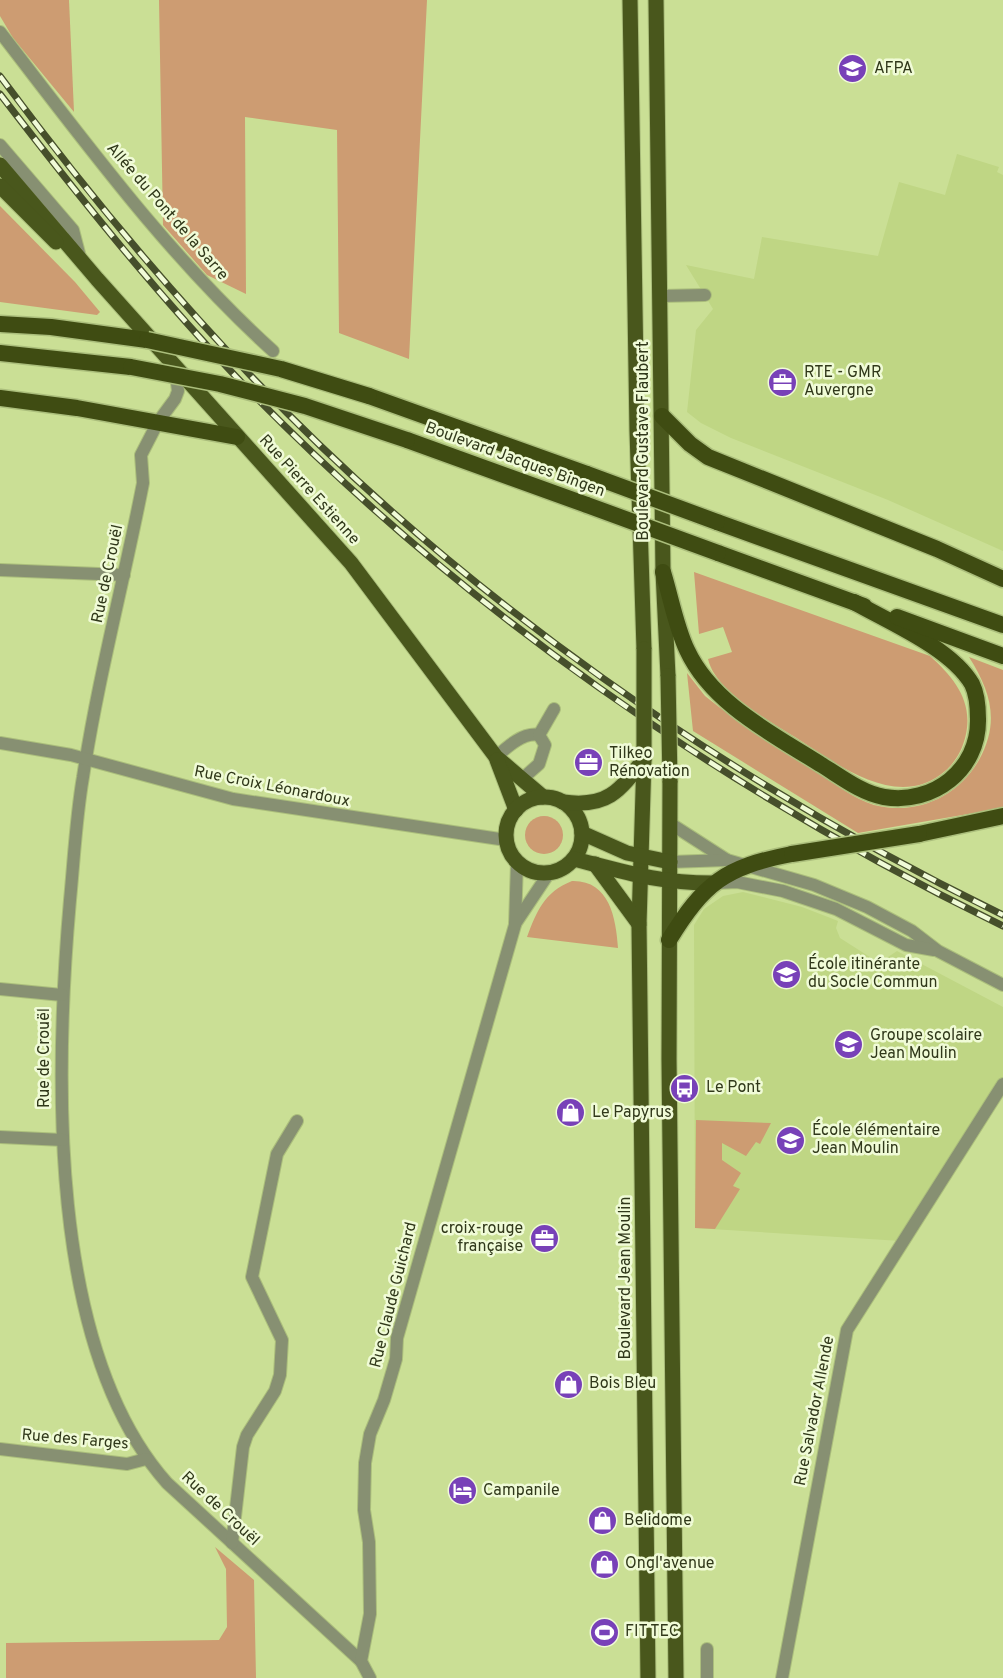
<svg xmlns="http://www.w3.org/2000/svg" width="1003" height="1678" font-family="Overpass,sans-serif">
	<rect width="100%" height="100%" fill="#cadf95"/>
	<!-- built -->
	<g fill="#bfd684">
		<polygon points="957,154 999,167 997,172 1003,175 1003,551 888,500 731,438 701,423 687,412 696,330 713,309 686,265 754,279 762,237 878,256 899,182 945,195"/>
		<polygon points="743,892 802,907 833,919 838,921 836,928 840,938 873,959 882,961 897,951 1003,1007 1003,1083 901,1241 695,1228 694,925 704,909 723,896"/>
	</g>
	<!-- green -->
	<g fill="#cd9c72">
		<polygon points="0,0 69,0 74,112 13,38 0,16"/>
		<polygon points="159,0 427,0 409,359 339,333 337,130 245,117 246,294 207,275 163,225"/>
		<polygon points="0,206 75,282 100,312 97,315 0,302"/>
		<path d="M694,572L930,656C953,677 973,700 966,734C962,752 954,765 940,775C893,809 834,762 795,737C769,721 715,691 708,659L732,652L723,627L699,634Z"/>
		<path d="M969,657L1003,670V808L858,833L693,731L687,673L705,696L719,707C752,729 785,751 818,773C836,784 854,799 874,805C916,816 958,797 979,760C1000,722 991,692 969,657Z"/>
		<circle cx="544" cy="835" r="19"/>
		<path d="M572,881C609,880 616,917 618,948L527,937C537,911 544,892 572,881Z"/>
		<polygon points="696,1120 771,1123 760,1144 756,1142 746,1156 722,1143 722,1160 741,1173 733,1186 740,1189 715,1229 695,1228"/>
		<polygon points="215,1547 254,1580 256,1678 6,1678 6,1643 219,1640 227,1627 226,1569"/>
	</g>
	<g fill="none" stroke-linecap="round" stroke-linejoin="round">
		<defs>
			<g id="minor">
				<path d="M0,32C85,142 169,257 273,351"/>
				<polyline points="0,145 73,230 80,257"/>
				<polyline points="661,296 705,295"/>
				<path d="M175,368L178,391L175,399L158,422L141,455L143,483C124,581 98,678 83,777C76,817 74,859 70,900C55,1070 47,1348 167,1483L361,1661"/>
				<polyline points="0,570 124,575"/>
				<polyline points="539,735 554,709"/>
				<polyline points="0,743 71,755 233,799 506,840"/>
				<path d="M496,757C507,747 523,732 539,735"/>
				<polyline points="522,779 539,764 545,745 539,735"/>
				<polyline points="671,824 727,860 814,885 867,907 912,931 938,951 1003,985"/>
				<polyline points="670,862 727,860"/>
				<polyline points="716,883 737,882 783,891 836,909 906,945 934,950"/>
				<polyline points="515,924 549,873"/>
				<polyline points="0,989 62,995"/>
				<polyline points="0,1137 63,1140"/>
				<polyline points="0,1449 127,1464 146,1459"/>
				<polyline points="232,1543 243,1447 247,1435 275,1391 280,1375 282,1340 252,1277 277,1154 297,1121"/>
				<polyline points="707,1649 707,1678"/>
				<polyline points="370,1678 361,1661 370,1614 369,1542 364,1510 365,1463 370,1434 384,1400 396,1359 397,1338 515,925 517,862"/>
				<polyline points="782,1678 847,1330 1003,1084"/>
			</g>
			<g id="primary">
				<polyline points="630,0 637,431 644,649"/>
				<polyline points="656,0 663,572 668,676"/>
				<polyline points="0,165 97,279 351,563 496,757 543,797"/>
				<polyline points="0,186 56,242"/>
				<polyline points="644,759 639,924 648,1678"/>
				<polyline points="497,760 516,810"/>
				<polyline points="670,781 669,1059 676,1678"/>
				<circle cx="544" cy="835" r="38"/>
				<path d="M563,802C607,808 619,792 644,759"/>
				<polyline points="582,833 627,853 670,862"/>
				<path d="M574,859C625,872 658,883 712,883"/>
				<polyline points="595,864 639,924"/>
			</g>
			<g id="trunk">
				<polyline points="0,324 51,327 147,340"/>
				<polyline points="0,353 131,367"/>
				<polyline points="369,396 587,474"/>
				<polyline points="0,398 77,408 237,437"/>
				<polyline points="662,416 690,444 708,457 937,549 1003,579"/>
				<polyline points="407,440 587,505"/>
				<polyline points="717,522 1003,625"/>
				<polyline points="718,553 864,606"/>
				<path d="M663,572C671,598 676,627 687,650C712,704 773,734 820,764C840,776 861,793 884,797C933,805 979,770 978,719C978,708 977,694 972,684C951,648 889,622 854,602"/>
				<polyline points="897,617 1003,656"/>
				<polyline points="919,834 1003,816"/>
				<path d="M669,940C704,883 725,867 792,854"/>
			</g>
		</defs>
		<!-- minor casing -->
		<use href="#minor" stroke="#abbe7c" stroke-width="14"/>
		<!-- primary casing -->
		<use href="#primary" stroke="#abbe7c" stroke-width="17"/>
		<!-- trunk casing -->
		<use href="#trunk" stroke="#abbe7c" stroke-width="19"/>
		<!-- minor -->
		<use href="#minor" stroke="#879072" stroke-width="12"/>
		<!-- primary -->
		<use href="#primary" stroke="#49571c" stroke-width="15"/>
		<!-- trunk -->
		<use href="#trunk" stroke="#3f4c12" stroke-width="16"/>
		<defs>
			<g id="rail">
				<path d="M0,76C78,181 161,282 251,376C461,597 730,782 1003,915"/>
				<path d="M0,94C76,193 155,292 242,383C460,608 722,789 1003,926"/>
			</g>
		</defs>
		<!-- rail casing -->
		<use href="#rail" stroke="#464f2b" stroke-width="7"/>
		<!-- rail -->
		<use href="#rail" stroke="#f0fbd7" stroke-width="4.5" stroke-dasharray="14" stroke-linecap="butt"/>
		<defs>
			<g id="primary-bridge">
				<polyline points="644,649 644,759"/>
				<polyline points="668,676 670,781"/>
			</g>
			<g id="trunk-bridge">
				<polyline points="147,340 281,369 369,396"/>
				<polyline points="131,367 220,384 305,406 407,440"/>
				<polyline points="587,474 717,522"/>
				<polyline points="587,505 718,553"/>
				<polyline points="792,854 919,834"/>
			</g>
		</defs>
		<!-- primary-bridge casing -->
		<use href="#primary-bridge" stroke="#abbe7c" stroke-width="17" stroke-linecap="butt"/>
		<!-- trunk-bridge casing -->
		<use href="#trunk-bridge" stroke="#abbe7c" stroke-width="19" stroke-linecap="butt"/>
		<!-- primary-bridge -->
		<use href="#primary-bridge" stroke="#49571c" stroke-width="15"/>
		<!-- trunk-bridge -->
		<use href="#trunk-bridge" stroke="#3f4c12" stroke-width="16"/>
	</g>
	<!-- icons -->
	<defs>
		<symbol id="university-disc" viewBox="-11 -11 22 22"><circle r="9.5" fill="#7841b8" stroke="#f0fbd7"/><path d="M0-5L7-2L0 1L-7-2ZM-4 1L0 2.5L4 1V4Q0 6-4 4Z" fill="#fff"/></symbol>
		<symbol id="office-disc" viewBox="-11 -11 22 22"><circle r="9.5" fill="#7841b8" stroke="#f0fbd7"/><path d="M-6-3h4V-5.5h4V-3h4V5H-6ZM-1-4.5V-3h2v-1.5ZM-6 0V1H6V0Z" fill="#fff"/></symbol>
		<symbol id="school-disc" viewBox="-11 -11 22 22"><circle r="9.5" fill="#7841b8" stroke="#f0fbd7"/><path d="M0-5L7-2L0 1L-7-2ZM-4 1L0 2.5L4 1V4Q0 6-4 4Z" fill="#fff"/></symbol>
		<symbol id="bus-disc" viewBox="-11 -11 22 22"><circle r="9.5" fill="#7841b8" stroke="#f0fbd7"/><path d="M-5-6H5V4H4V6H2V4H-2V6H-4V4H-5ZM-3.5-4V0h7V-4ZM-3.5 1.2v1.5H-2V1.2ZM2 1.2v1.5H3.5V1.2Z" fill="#fff"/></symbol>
		<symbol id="shop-disc" viewBox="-11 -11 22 22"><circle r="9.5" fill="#7841b8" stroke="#f0fbd7"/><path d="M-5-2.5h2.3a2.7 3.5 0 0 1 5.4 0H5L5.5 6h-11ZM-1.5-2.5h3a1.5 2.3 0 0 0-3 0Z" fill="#fff"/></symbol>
		<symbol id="hotel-disc" viewBox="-11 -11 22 22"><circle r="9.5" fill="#7841b8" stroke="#f0fbd7"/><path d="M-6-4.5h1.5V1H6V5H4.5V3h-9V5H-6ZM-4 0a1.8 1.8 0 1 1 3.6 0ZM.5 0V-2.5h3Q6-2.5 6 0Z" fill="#fff"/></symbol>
		<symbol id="stadium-disc" viewBox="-11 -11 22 22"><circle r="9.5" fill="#7841b8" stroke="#f0fbd7"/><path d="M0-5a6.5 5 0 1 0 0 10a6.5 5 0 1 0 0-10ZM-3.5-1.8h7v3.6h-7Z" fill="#fff"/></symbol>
	</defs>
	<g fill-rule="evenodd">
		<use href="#university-disc" x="836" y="52" width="33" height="33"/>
		<use href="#office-disc" x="766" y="366" width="33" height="33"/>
		<use href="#office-disc" x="572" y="746" width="33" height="33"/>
		<use href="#school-disc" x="770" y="958" width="33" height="33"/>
		<use href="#school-disc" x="832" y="1028" width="33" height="33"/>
		<use href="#bus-disc" x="668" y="1072" width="33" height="33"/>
		<use href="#shop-disc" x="554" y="1096" width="33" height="33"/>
		<use href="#school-disc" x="774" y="1124" width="33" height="33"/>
		<use href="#office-disc" x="528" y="1222" width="33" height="33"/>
		<use href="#shop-disc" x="552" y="1368" width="33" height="33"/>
		<use href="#hotel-disc" x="446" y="1474" width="33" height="33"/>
		<use href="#shop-disc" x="586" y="1504" width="33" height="33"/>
		<use href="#shop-disc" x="588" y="1548" width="33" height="33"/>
		<use href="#stadium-disc" x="588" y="1616" width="33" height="33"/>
	</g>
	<g text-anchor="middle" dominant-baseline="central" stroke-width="5" stroke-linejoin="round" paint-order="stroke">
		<!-- poi labels -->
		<g font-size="16" fill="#30381a" stroke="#f0fbd7" text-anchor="start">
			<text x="874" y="69">AFPA</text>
			<text x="804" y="373">RTE - GMR<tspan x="804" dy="18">Auvergne</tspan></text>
			<text x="609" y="754">Tilkeo<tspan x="609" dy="18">Rénovation</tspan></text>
			<text x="808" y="965">École itinérante<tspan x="808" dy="18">du Socle Commun</tspan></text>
			<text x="870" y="1036">Groupe scolaire<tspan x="870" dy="18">Jean Moulin</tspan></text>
			<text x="706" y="1088">Le Pont</text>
			<text x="592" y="1113">Le Papyrus</text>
			<text x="812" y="1131">École élémentaire<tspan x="812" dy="18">Jean Moulin</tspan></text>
			<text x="523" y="1229" text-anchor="end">croix-rouge<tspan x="523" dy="18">française</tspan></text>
			<text x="589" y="1384">Bois Bleu</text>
			<text x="483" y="1491">Campanile</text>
			<text x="624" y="1521">Belidome</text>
			<text x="625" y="1564">Ongl'avenue</text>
			<text x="625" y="1632">FIT TEC</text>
		</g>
		<!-- street labels -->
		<g font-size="16" fill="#30381a" stroke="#f0fbd7">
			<text transform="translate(167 212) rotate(49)">Allée du Pont de la Sarre</text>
			<text transform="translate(644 441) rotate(-90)">Boulevard Gustave Flaubert</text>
			<text transform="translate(515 460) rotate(20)">Boulevard Jacques Bingen</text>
			<text transform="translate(309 490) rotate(48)">Rue Pierre Estienne</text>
			<text transform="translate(108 574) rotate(-78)">Rue de Crouël</text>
			<text transform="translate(272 787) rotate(11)">Rue Croix Léonardoux</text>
			<text transform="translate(45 1058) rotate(-90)">Rue de Crouël</text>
			<text transform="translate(626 1278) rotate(-90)">Boulevard Jean Moulin</text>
			<text transform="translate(394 1295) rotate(-76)">Rue Claude Guichard</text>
			<text transform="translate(815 1411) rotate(-79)">Rue Salvador Allende</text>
			<text transform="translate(75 1440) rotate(5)">Rue des Farges</text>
			<text transform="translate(220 1509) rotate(43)">Rue de Crouël</text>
		</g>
	</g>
</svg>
